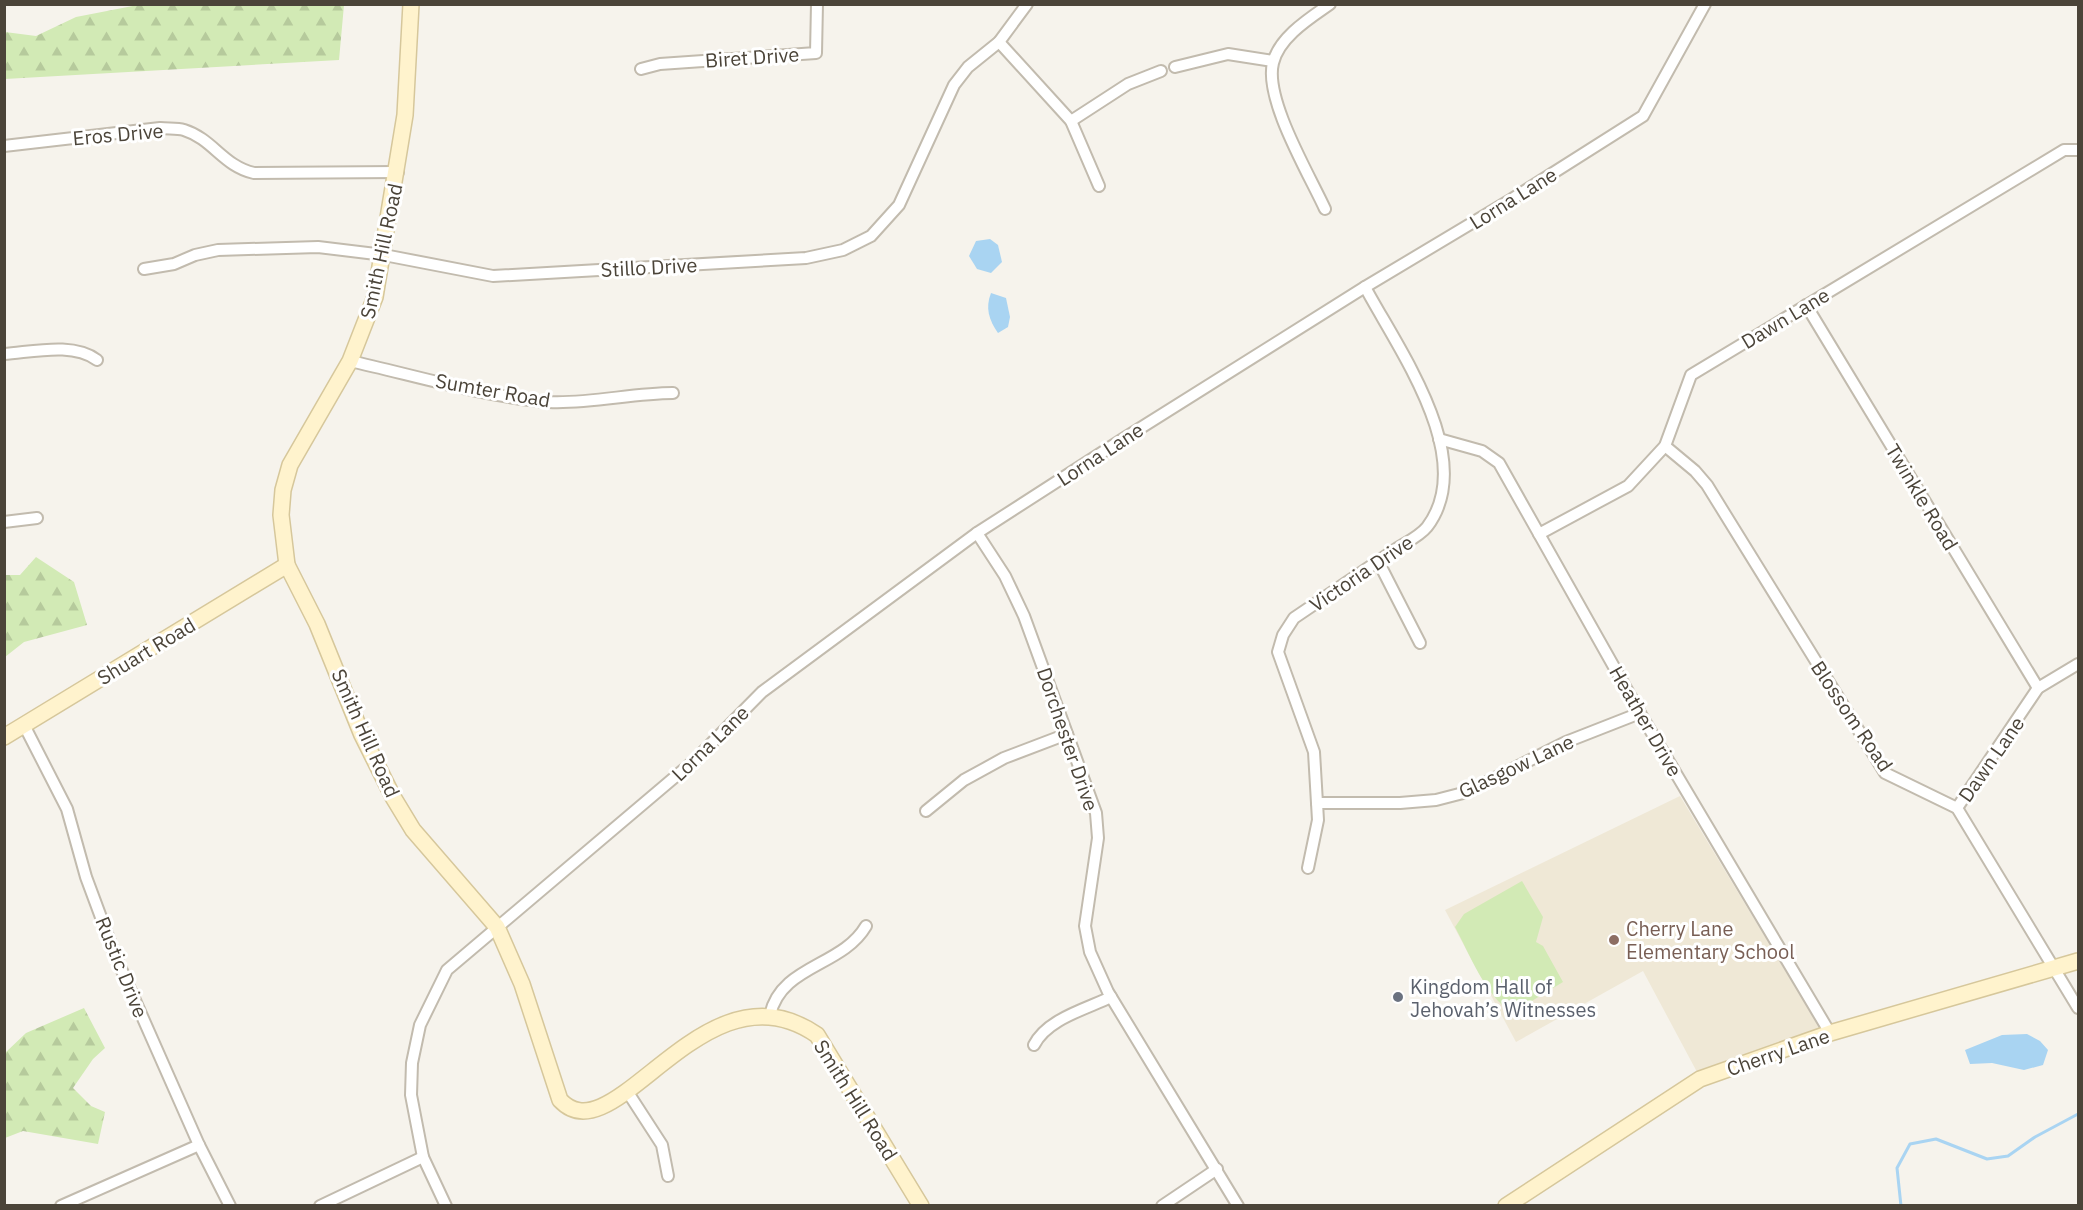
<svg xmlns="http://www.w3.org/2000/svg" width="2083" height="1210" font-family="'IBM Plex Sans',sans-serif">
	<defs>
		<pattern id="forest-firs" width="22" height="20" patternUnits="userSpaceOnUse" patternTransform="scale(1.5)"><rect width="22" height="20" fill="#d2eab5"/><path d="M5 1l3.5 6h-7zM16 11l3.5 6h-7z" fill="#b6ca9c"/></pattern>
	</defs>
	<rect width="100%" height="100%" fill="#f6f3ec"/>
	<!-- education -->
	<polygon fill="#efe8d6" points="1680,796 1821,1030 1697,1072 1643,971 1516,1042 1445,910"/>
	<!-- forest -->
	<g fill="url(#forest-firs)">
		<polygon points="143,4 344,5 339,60 5,79 5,32 36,36 76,17"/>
		<polygon points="36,557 74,582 87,625 24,642 5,657 5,575 20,575"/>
		<polygon points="84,1008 105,1048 93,1059 73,1088 91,1106 105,1112 98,1144 23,1131 5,1138 5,1053 26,1033"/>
	</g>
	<!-- pitch -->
	<path fill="#d2eab5" d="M1522,881L1543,917L1536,942L1543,946L1563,982L1512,1013C1485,995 1470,955 1455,927L1464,914Z"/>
	<!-- water -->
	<g fill="#a9d4f2">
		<polygon points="990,239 998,245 1002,262 991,273 977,269 969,256 976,241"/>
		<path d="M991,293L1006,298L1010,317L1008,327L998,333C989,320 985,308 991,293Z"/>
		<polygon points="2027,1034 2040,1041 2048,1050 2043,1065 2024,1070 1992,1063 1970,1064 1965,1050 2002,1035"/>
	</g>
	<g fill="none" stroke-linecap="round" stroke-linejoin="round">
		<!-- stream -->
		<polyline stroke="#a9d4f2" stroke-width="3" points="1901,1206 1897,1168 1910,1144 1936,1139 1987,1159 2008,1156 2035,1137 2078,1114"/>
		<defs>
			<g id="street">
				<polyline points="999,42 1071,121 1099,186"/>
				<polyline points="1175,67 1228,54 1273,61"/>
				<polyline points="641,69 660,64 816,53 817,4"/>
				<polyline points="1071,121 1128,84 1161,71"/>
				<path d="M4,146L160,128C168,129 177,128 184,130C213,139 223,166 254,173L398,172"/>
				<path d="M1325,209C1309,174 1264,99 1273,63C1279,37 1310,18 1330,4"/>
				<polyline points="144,269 174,264 195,255 218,250 318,247 384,255 493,276 806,258 843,250 871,236 899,205 954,85 968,67 999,42 1027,4"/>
				<polyline points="1806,305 2038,688"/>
				<path d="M4,354C33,352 73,342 97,360"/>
				<path d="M350,361C413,375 485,397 549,402C591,404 632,393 673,393"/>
				<polyline points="1439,439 1482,451 1499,463 1640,713 1830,1033"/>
				<polyline points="1665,446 1695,471 1707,485 1885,773 1957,808 2078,1008"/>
				<polyline points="4,522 37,518"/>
				<polyline points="977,533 1005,576 1024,616 1096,813 1098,838 1085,926 1090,952 1108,992 1238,1206"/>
				<polyline points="1539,534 1628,486 1665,446 1691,375 2064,150 2078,150"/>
				<polyline points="1378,561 1420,643"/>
				<polyline points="24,725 67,809 86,877 115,955 199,1145 230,1206"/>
				<polyline points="1317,803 1400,803 1436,800 1467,792 1566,742 1640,713"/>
				<polyline points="1957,808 2038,688 2078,664"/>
				<polyline points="926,811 964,780 1004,758 1067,734"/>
				<path d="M1308,868L1318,820L1314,752L1278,652L1283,635L1294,618C1327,596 1360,573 1393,551C1403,544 1419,537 1427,527C1479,459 1398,349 1365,287"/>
				<path d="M770,1015C781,965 842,967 866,926"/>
				<path d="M1034,1045C1047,1019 1086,1009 1111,997"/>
				<polyline points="627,1091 662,1145 668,1176"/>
				<polyline points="61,1206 199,1145"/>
				<polyline points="320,1206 423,1157"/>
				<polyline points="446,1206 423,1157 411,1095 412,1063 420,1025 447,970 695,760 762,692 977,533 1123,439 1365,287 1512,199 1643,116 1705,4"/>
				<polyline points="1162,1206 1217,1169"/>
			</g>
			<g id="secondary">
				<path d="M411,4L405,115L375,297L350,361L290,465L283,490L281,515L287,565L317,624L362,735L393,797L413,830L497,927L522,984L560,1100C615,1159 704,956 817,1035L921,1206"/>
				<polyline points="4,737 287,565"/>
				<polyline points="1506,1206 1700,1079 1830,1033 2078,961"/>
			</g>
		</defs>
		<!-- street casing -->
		<use href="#street" stroke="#c2bbae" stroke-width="14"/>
		<!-- secondary casing -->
		<use href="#secondary" stroke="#d6c79b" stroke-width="18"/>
		<!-- street -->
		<use href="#street" stroke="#fff" stroke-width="10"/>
		<!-- secondary -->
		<use href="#secondary" stroke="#fff3cd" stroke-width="15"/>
	</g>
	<!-- markers -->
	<circle fill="#8d6e63" stroke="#fff" stroke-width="2" cx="1614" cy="940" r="6"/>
	<circle fill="#6b7280" stroke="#fff" stroke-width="2" cx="1398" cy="997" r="6"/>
	<g text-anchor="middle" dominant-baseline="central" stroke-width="6" stroke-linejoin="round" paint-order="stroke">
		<!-- street labels -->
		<g font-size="20" fill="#4b4439" stroke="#fff">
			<text transform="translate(752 57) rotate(-4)">Biret Drive</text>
			<text transform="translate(118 134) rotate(-5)">Eros Drive</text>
			<text transform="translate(1513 198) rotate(-32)">Lorna Lane</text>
			<text transform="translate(381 251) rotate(-78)">Smith Hill Road</text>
			<text transform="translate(649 267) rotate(-3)">Stillo Drive</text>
			<text transform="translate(1785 318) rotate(-31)">Dawn Lane</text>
			<text transform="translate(493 390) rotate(10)">Sumter Road</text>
			<text transform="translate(1100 454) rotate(-33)">Lorna Lane</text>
			<text transform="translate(1922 497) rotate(59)">Twinkle Road</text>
			<text transform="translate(1361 573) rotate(-34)">Victoria Drive</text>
			<text transform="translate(146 651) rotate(-31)">Shuart Road</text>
			<text transform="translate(1852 716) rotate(56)">Blossom Road</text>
			<text transform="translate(1646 721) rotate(60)">Heather Drive</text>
			<text transform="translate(366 733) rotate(66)">Smith Hill Road</text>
			<text transform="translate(1068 739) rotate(71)">Dorchester Drive</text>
			<text transform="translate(710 743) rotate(-44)">Lorna Lane</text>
			<text transform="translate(1991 759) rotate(-55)">Dawn Lane</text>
			<text transform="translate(1516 766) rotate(-25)">Glasgow Lane</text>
			<text transform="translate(122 967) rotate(68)">Rustic Drive</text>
			<text transform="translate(1778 1052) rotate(-19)">Cherry Lane</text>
			<text transform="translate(856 1100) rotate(58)">Smith Hill Road</text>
		</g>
		<!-- education labels -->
		<g font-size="20" fill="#785e54" stroke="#fff" text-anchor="start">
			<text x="1626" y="928">Cherry Lane<tspan x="1626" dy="23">Elementary School</tspan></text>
		</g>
		<!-- worship labels -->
		<g font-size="20" fill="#5b616d" stroke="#fff" text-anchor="start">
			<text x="1410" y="986">Kingdom Hall of<tspan x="1410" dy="23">Jehovah’s Witnesses</tspan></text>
		</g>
	</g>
	<!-- border -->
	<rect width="2083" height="1210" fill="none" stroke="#4b4439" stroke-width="12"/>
</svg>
